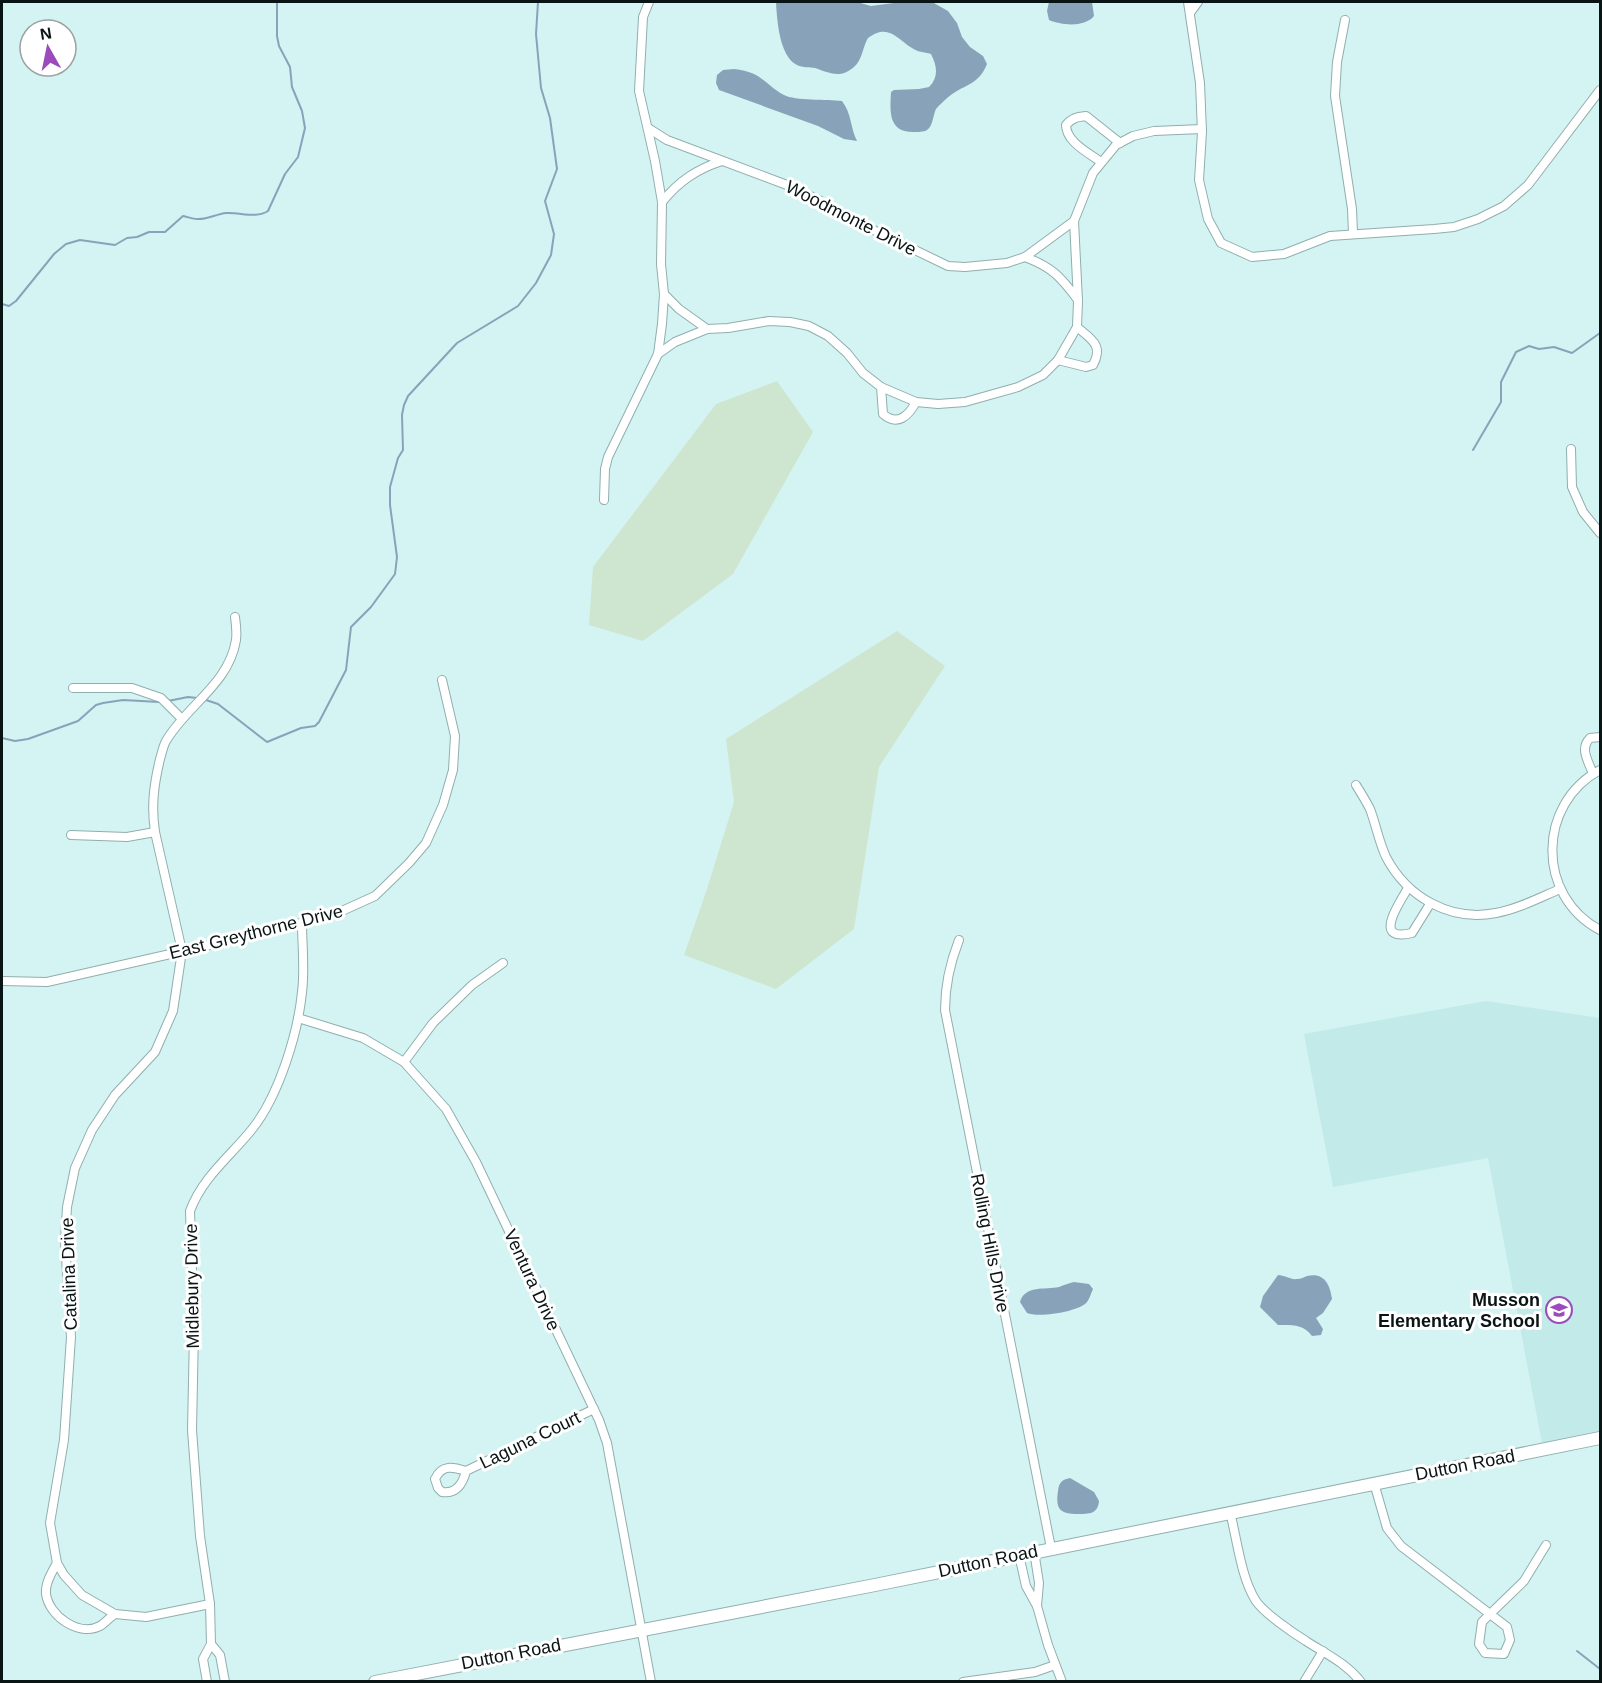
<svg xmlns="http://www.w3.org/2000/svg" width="1602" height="1683" font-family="Helvetica,sans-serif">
	<rect width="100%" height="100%" fill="#d4f3f3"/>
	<!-- built -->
	<polygon fill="#c1eae9" points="1486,1001 1600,1018 1600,1432 1542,1443 1488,1158 1333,1187 1304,1034"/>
	<!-- green -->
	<g fill="#cee6d0">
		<polygon points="777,381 813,432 733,574 643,641 589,625 593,567 716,404"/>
		<polygon points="897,631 945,666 879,767 854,929 776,989 684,955 706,892 734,802 726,739"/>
	</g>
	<!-- water -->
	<g fill="#88a3b9">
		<path d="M776,2H857L871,6L901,2H932L948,11L957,23L962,37L970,47L983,56L987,64C978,87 962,84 946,99C943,102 939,105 936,109C933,115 933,126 927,130C924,132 917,132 913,132C888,132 890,111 891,92L894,90L919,89L929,87C939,77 937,66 931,54C924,52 917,52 912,48C896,38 888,23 868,38C863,46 862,61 854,67C840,79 830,73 815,68C810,67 803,68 797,65C779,56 777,19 776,2Z"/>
		<path d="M1049,2H1092L1094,16C1084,28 1061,25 1049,20L1047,11Z"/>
		<path d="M734,69C762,72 763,83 784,95C795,101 827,99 842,101C852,114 850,127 857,141L844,139L818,126L719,90L716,83L717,75L723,70Z"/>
		<path d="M1278,1275C1284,1275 1291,1280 1297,1279C1301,1279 1304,1277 1307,1276C1324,1272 1330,1284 1332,1299L1323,1313L1316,1318L1323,1329L1321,1335L1312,1336C1303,1324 1293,1325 1278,1325L1260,1307L1263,1296Z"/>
		<path d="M1074,1282L1089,1284L1093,1289C1091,1293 1090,1298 1087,1302C1079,1312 1038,1318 1027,1313L1020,1302C1025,1285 1045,1290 1059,1287C1064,1285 1069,1283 1074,1282Z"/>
		<path d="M1070,1478L1094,1492L1099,1501C1098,1514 1089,1514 1078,1514C1061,1514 1055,1510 1058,1491C1059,1482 1062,1480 1070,1478Z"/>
	</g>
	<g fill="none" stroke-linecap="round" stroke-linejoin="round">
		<!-- stream -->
		<g stroke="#88a3b9" stroke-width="2">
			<path d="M2,304L9,306L16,301L54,254L66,244L80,240L115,245L127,238L137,237L149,232H165L183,216C188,217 193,219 197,219C207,220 216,214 226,213C240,212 256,219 268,211L285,174L298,157L305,128L302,111L292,87L290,67L279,46L277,36V2"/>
			<polyline points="1473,450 1501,402 1501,382 1516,352 1529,346 1539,349 1554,347 1572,353 1600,333"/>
			<polyline points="206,700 218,704 267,742 301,728 315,726 319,722 346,670 351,627 371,607 395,574 397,557 390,505 390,487 398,458 403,450 402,415 404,405 408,396 457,343 518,306 536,283 551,255 554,234 545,201 557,169 550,118 541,88 536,34 538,2"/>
			<polyline points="168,701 188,697 197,698"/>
			<polyline points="2,738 15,741 28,739 78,721 96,705 103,703 123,700 159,702"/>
			<polyline points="1577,1651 1600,1669"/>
		</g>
		<defs>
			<g id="street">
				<polyline points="1188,2 1200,83 1202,132 1199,180 1208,219 1221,243 1252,257 1284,254 1330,236 1434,229 1454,227 1478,219 1504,206 1528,185 1600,90"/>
				<polyline points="1190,13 1198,2"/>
				<polyline points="1345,20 1337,62 1335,96 1352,209 1353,233"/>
				<polyline points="648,128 667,140 787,185 819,200 859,223 948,266 965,267 1007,263 1025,257 1074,221 1093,173 1116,145 1133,136 1154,131 1202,129"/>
				<path d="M1101,162C1089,153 1066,142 1066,125C1072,118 1077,117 1086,116L1120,143"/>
				<path d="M662,202C679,181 697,169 722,161"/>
				<path d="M1025,257C1052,267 1061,277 1078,300"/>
				<polyline points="664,294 679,309 707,329"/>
				<polyline points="658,354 675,342 707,329 728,328 769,321 790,322 809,326 828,336 847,353 863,373 881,387 916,402 938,404 965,402 1018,387 1043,375 1058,360 1077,327 1078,301 1074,221"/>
				<path d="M1058,360L1086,367L1093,365C1104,345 1091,339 1077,327"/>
				<path d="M881,387L883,414C898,427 909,415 916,402"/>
				<polyline points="1571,449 1572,487 1583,512 1600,533"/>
				<polyline points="604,500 605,469 608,457 658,354 662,324 664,294 661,264 662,202 655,161 639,91 643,17 649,2"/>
				<polyline points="73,688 132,688 161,698 182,719"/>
				<path d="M1600,770C1537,804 1536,896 1600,930"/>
				<path d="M1593,774C1589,762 1579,749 1590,738L1600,737"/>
				<path d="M1356,785C1361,793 1366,801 1370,809C1376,825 1379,842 1386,857C1407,897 1450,922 1496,913C1518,909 1539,898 1560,889"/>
				<polyline points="71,835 127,837 155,832"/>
				<path d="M1408,888C1400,902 1371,943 1412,933L1430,904"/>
				<path d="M959,940C950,963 945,985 945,1010L1051,1548"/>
				<polyline points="2,981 47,982 232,940 333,915 375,896 409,863 426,843 443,805 453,770 455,736 442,680"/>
				<polyline points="298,1018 363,1038 404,1062 446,1109 476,1162 599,1420 607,1443 651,1682"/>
				<polyline points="404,1062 433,1023 472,985 503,963"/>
				<path d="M466,1471C463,1483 457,1494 442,1492L438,1488L435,1479C442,1464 453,1467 466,1471L594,1409"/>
				<polyline points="1374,1483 1387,1528 1401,1546 1490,1614 1524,1581 1546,1545"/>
				<path d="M1230,1512C1237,1539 1241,1578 1256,1601C1264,1613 1293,1633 1306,1641C1326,1654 1346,1663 1361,1682"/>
				<polyline points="1034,1551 1039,1583 1037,1606"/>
				<polyline points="1019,1555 1026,1586 1037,1606 1048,1645 1062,1682"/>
				<path d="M57,1563C52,1572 45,1583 46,1594C49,1616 79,1637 100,1626C105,1623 110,1617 115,1614"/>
				<path d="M210,1604L146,1617L115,1614L82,1595L64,1575L57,1563L50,1523L64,1440L71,1337L65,1241L67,1207L75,1168L92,1130L115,1095L155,1052L173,1011L182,951L155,832C151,806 154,784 160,759C162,753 163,746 166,741C187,705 229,684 236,640C237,632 236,624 235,617"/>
				<polygon points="1490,1614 1507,1627 1510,1640 1504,1654 1485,1653 1479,1644 1482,1622"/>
				<polyline points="211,1644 220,1655 225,1682"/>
				<path d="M207,1682L203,1659L211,1644L210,1604L200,1536L192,1430L194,1332L190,1211C203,1176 231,1156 253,1128C279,1095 298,1033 302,992C305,969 302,945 302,923"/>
				<polyline points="963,1682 1035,1672 1055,1665"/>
				<polyline points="1304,1682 1323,1651"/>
			</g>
			<polyline id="secondary" points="375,1682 875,1585 1600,1438"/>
		</defs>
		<!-- street casing -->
		<use href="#street" stroke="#91aeae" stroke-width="10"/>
		<!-- secondary casing -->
		<use href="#secondary" stroke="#91aeae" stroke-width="14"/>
		<!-- street -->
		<use href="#street" stroke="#fff" stroke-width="8"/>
		<!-- secondary -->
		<use href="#secondary" stroke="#fff" stroke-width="12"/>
	</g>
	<!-- icons -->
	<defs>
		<symbol id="school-ring" viewBox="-11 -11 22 22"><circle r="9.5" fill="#fff" stroke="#9b4bbb" stroke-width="1.5"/><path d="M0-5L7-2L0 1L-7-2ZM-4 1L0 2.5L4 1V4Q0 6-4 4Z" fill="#9b4bbb"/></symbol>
	</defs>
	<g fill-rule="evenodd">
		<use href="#school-ring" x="1544" y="1295" width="30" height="30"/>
	</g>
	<g text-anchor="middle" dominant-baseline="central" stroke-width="6" stroke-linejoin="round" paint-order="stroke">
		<!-- street labels -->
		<g font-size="18" fill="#091414" stroke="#fff">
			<text transform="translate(851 218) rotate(27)">Woodmonte Drive</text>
			<text transform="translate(256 932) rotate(-14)">East Greythorne Drive</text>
			<text transform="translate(990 1243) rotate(79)">Rolling Hills Drive</text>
			<text transform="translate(69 1274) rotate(-92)">Catalina Drive</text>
			<text transform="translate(532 1280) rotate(65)">Ventura Drive</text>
			<text transform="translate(192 1286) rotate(-91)">Midlebury Drive</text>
			<text transform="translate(530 1440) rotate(-26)">Laguna Court</text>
			<text transform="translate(1465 1465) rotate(-11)">Dutton Road</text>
			<text transform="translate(988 1561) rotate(-12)">Dutton Road</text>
			<text transform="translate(511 1654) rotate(-11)">Dutton Road</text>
		</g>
		<!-- poi labels -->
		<g font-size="18" font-weight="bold" fill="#091414" stroke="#fff" text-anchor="end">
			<text x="1540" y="1300">Musson<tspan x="1540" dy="21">Elementary School</tspan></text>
		</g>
	</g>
	<!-- border -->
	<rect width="1602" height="1683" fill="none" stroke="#091414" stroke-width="6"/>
	<!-- north arrow -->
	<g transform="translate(48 48) rotate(351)"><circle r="28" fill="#ffffff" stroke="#9da1a1" stroke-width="1.5"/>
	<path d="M0-4.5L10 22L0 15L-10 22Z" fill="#9b4bbb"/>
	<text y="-9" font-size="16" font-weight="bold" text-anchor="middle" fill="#091414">N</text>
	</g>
</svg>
